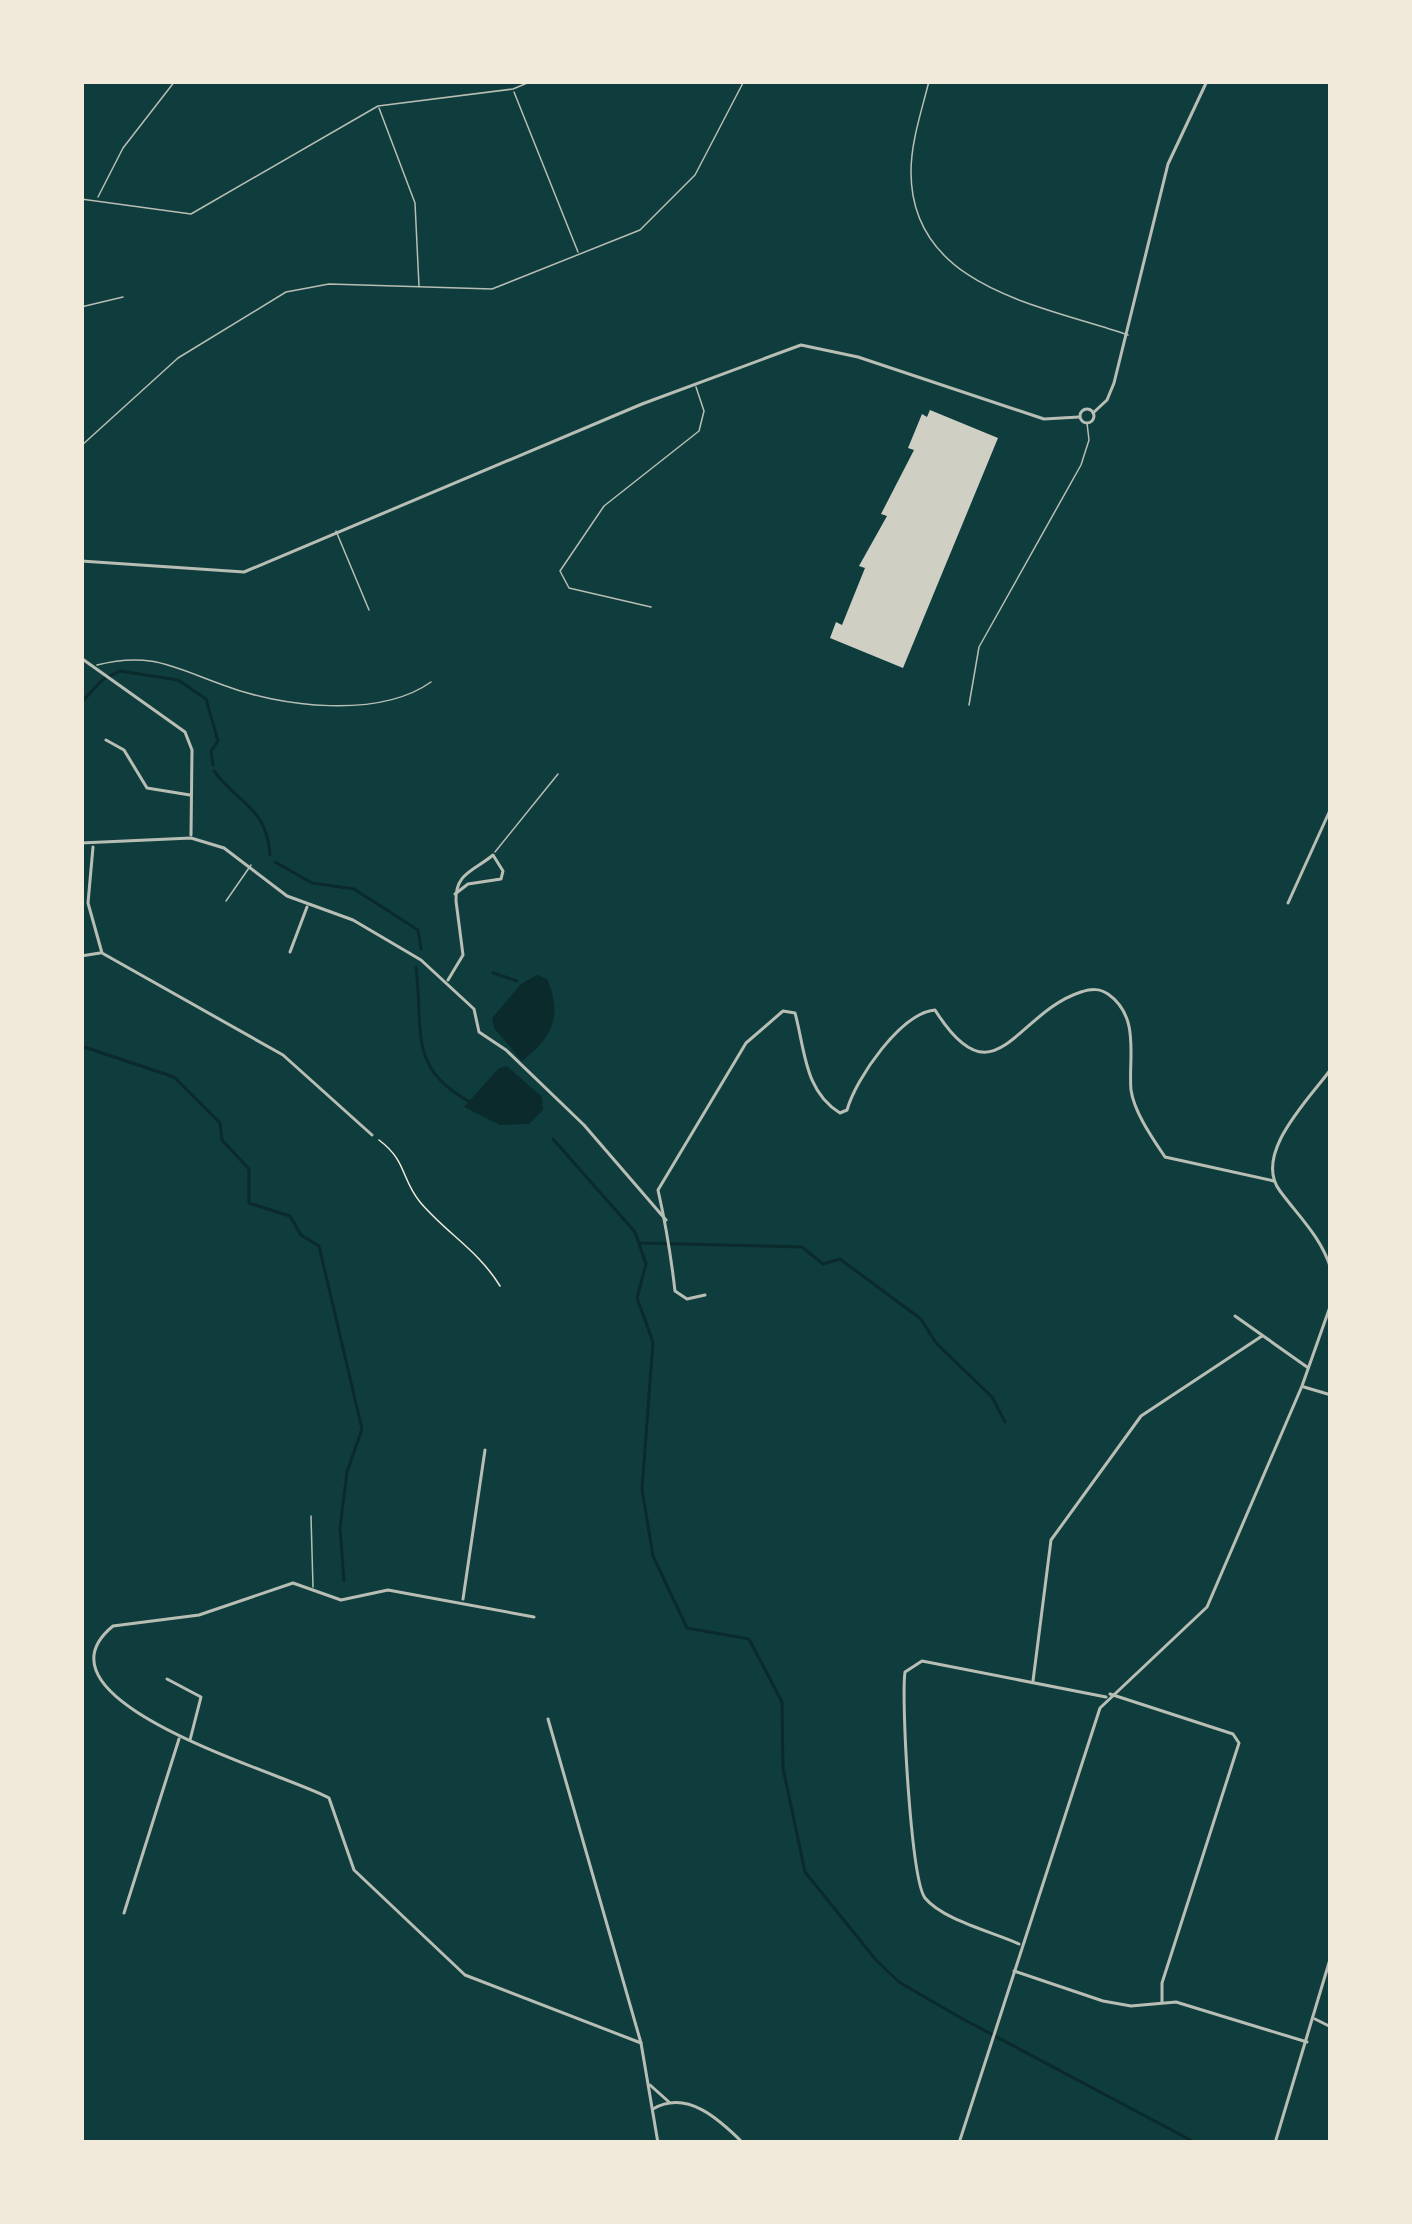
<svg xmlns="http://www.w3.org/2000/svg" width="1412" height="2224" font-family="'Source Sans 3',sans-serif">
	<rect width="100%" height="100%" fill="#0f3d3e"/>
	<!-- water -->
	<g fill="#0a2a2b">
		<path d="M537,975L547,979C563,1015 553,1037 522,1061L494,1028L492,1018L521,984Z"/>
		<polygon points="507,1066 542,1097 543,1110 529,1124 500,1125 464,1107 499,1068"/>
	</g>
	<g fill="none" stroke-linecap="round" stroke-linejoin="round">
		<!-- stream -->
		<g stroke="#0a2a2b" stroke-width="3">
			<polyline points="81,703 102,680 120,671 178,680 206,699 218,741 211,751 213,765"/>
			<path d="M214,771C239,805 267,807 270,855"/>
			<polyline points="275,862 312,883 354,889 418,930 421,949"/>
			<path d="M416,967C424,1033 407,1069 472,1103"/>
			<polyline points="493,973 517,981"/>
			<polyline points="81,1046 174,1077 220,1123 222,1140 249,1169 249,1203 290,1216 301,1235 319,1246 362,1429 347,1472 340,1528 344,1581"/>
			<polyline points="553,1139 635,1232 646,1264 637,1298 653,1342 642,1489 653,1556 687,1628 749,1639 782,1702 783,1768 805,1872 876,1960 899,1982 961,2018 1196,2143"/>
			<polyline points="641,1243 802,1247 823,1264 840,1259 921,1319 936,1343 992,1397 1005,1422"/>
		</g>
	</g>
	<!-- building -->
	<polygon fill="#cfcfc3" points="930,410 998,438 903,668 830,638 836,622 842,625 865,568 859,566 887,516 881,514 914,450 908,448 922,414 927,417"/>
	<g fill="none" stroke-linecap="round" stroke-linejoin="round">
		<!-- path -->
		<path stroke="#f1e9da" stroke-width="1.5" d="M379,1140C407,1161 401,1179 420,1202C446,1233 478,1250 500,1286"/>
		<!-- service -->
		<g stroke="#b8beb3" stroke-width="1.5">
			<path d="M929,81C922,110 911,141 911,172C911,288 1041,305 1128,335"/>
			<polyline points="514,92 578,252"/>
			<polyline points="379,108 415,203 419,286"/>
			<polyline points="98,197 123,148 175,81"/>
			<polyline points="81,199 191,214 378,106 513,89 532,81"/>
			<polyline points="81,307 123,297"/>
			<polyline points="81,446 178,358 286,292 329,284 492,289 640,230 695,175 744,81"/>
			<polyline points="336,531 369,610"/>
			<polyline points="651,607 569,588 560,571 604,506 699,431 704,411 696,387"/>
			<path d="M97,665C151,651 175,668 223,685C280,707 379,719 431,682"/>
			<polyline points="969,705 979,647 1081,465 1089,440 1087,423"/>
			<polyline points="495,852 558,774"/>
			<polyline points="226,901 251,865"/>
			<polyline points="311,1516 313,1587"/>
		</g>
		<!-- minor -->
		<g stroke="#b8beb3" stroke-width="3">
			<polyline points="81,658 185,732 192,750 191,835"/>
			<polyline points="106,740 124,750 147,788 190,795"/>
			<polyline points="81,843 191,838 224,848 287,896 353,920 421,960 474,1009 479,1032 506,1050 584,1125 666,1220"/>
			<polyline points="93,847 88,903 102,953 283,1055 372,1135"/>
			<polyline points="1288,903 1331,808"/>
			<polyline points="290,952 307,907"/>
			<polyline points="81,956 100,953"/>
			<path d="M448,980L463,955L456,901C455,873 474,871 493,855L503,871L501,879L468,884L455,894"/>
			<path d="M1331,1069C1310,1098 1252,1154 1280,1191C1300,1218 1321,1237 1331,1269"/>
			<path d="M705,1295L687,1299L675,1291C671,1256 665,1221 658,1190L746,1043L783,1011L795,1013C805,1049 804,1091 840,1113L847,1110C856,1078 901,1013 935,1010C995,1105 1015,1013 1081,992C1091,989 1099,988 1108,994C1141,1017 1128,1059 1131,1090C1134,1112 1153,1139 1165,1157L1274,1181"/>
			<polyline points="1235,1316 1307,1367"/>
			<polyline points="1304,1387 1331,1395"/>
			<polyline points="463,1599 485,1450"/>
			<path d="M534,1617L388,1590L341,1600L293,1583L199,1615L113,1626C20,1702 293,1776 329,1798L354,1870L465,1975L641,2043"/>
			<polyline points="167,1679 201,1697 190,1740"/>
			<polyline points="1033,1681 1051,1540 1141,1416 1262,1336"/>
			<polyline points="1110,1694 1233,1734 1239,1743 1162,1983 1162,2002"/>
			<polyline points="548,1719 641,2043 658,2143"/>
			<polyline points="124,1913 179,1739"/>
			<path d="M1019,1944C993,1932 943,1920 925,1898C911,1879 901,1701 905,1672L922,1661L1106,1697"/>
			<polyline points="1014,1971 1103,2001 1131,2006 1176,2002 1307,2042"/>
			<polyline points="1315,2019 1331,2027"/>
			<polyline points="650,2085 669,2102"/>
			<path d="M653,2109C687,2089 720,2120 743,2143"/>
			<polyline points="959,2143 1100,1708 1207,1607 1302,1386 1331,1304"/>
			<polyline points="1275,2143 1331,1956"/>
		</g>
		<!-- tertiary -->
		<g stroke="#b8beb3" stroke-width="3">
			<circle cx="1087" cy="416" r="7"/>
			<polyline points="1093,413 1107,400 1114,383 1168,164 1207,81"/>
			<polyline points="81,561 244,572 642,404 801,345 858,357 1044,419 1079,417"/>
		</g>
	</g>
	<!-- border -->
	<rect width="1412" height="2224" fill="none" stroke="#f1e9da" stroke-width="168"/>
</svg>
